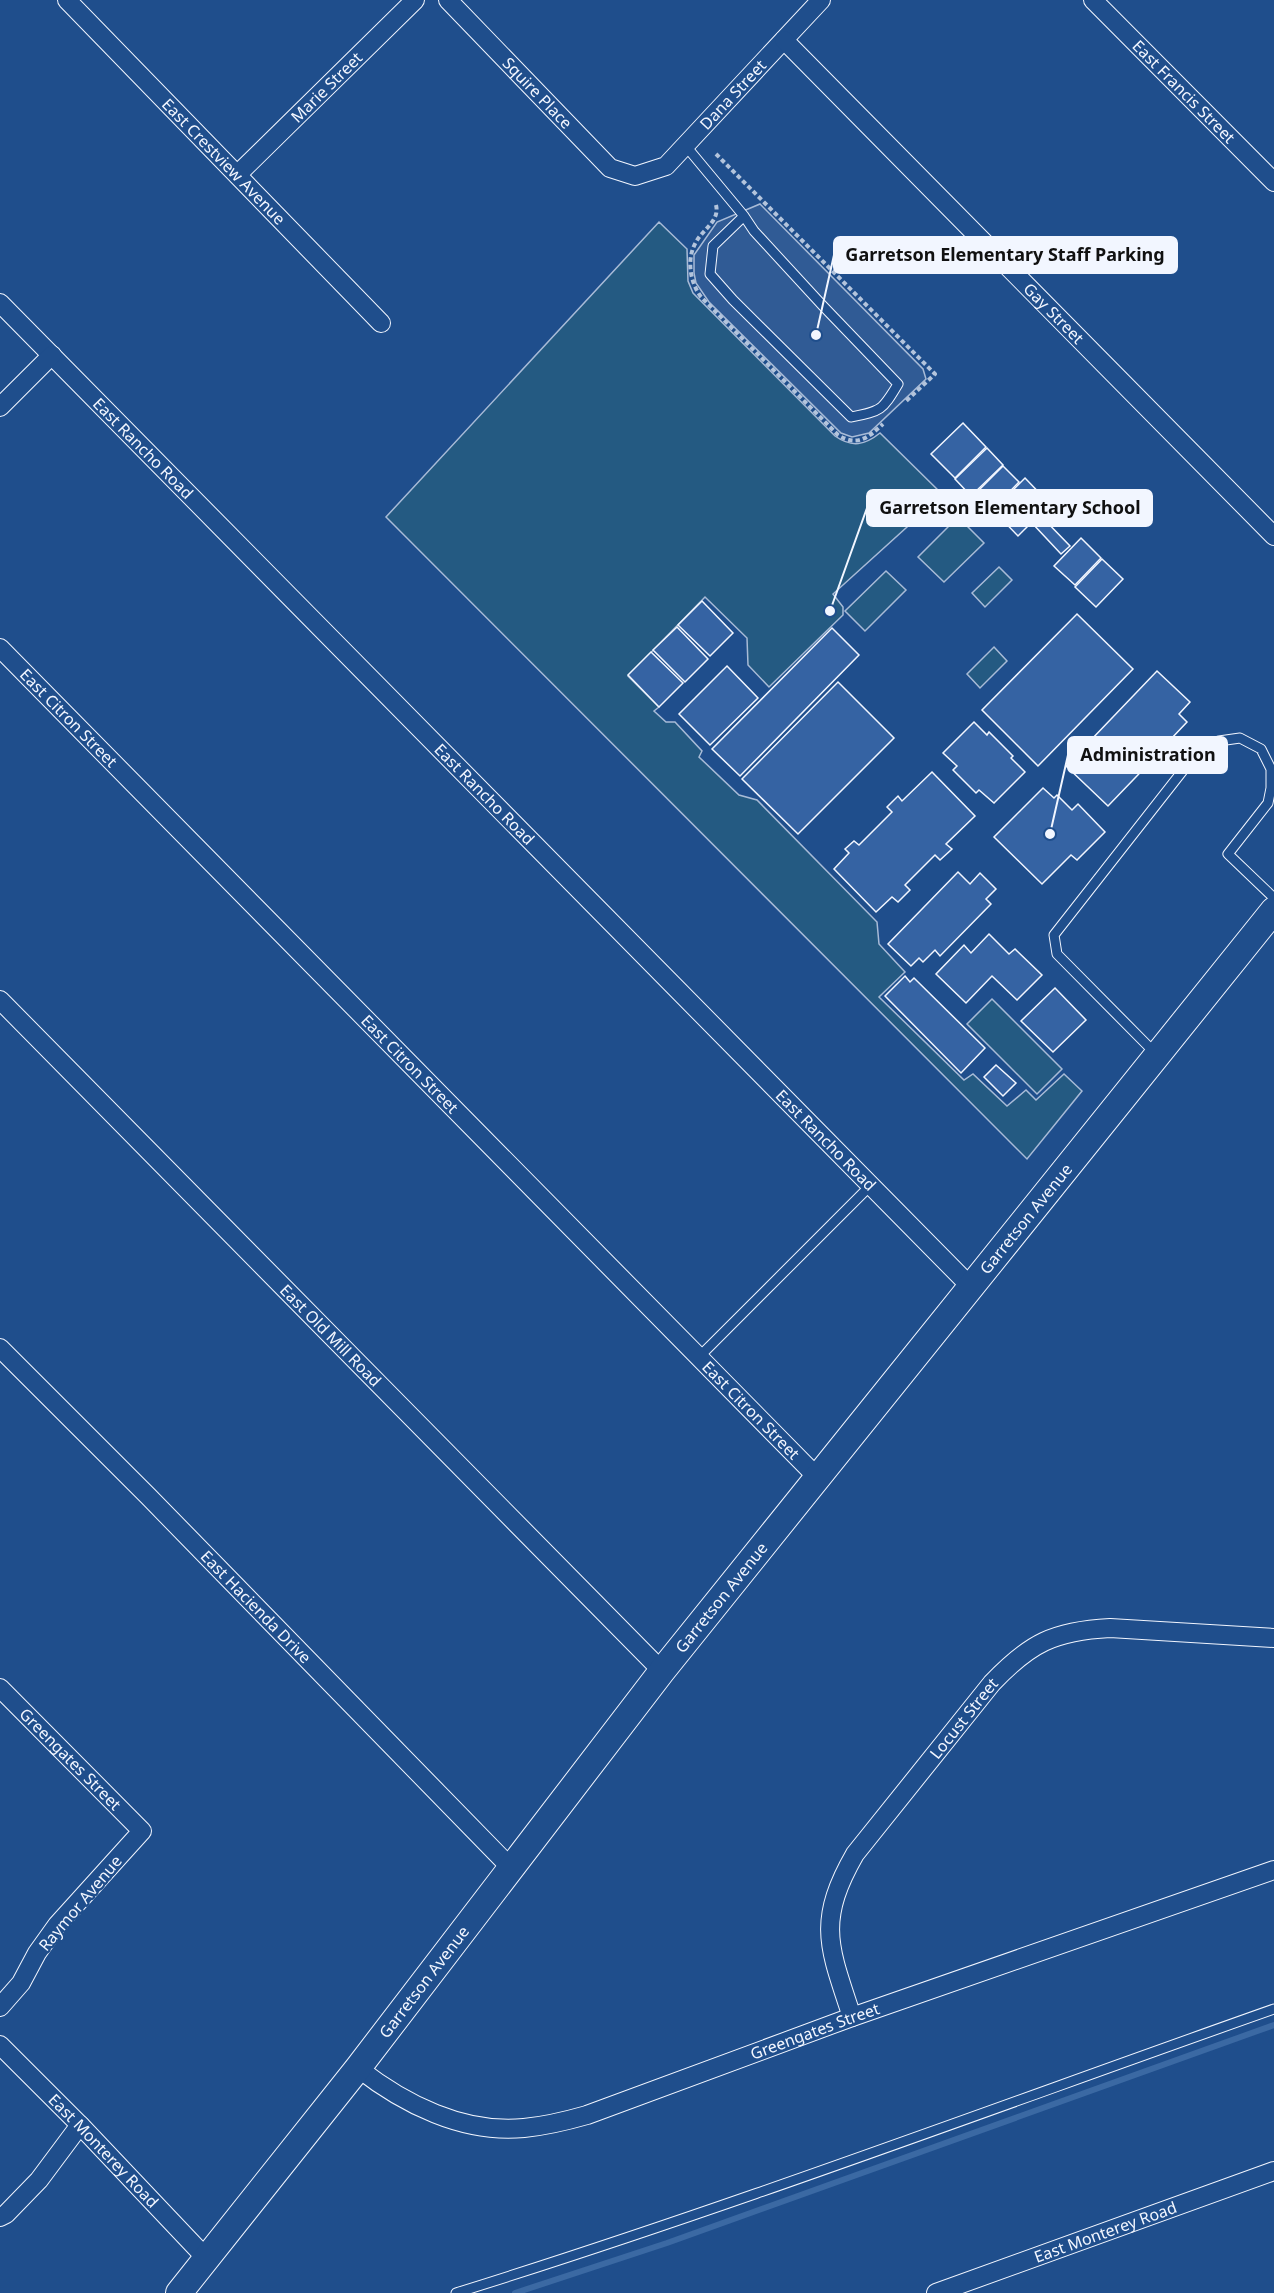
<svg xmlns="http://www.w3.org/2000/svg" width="1274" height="2293" font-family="'Noto Sans',sans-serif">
	<rect width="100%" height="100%" fill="#1f4e8c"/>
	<!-- green -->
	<g fill="#245a82" stroke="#a8bbd7" stroke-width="1.5">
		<path d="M659,222L687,249L688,281L693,293L835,436C852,448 865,445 880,433L941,493L917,517L901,501L890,512L907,527L833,594L843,607V615L769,687L748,665L747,638L705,597L628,676L659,707L654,711L666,722H675L702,751L699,757L739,795L757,800L877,922L879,944L905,972L879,997L964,1080L973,1074L1007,1106L1026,1090L1036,1100L1064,1074L1082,1091L1027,1159L386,517Z"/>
		<polygon points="958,517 984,543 944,582 918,557"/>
		<polygon points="999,567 1012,580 985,607 972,593"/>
		<polygon points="886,571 906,590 865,631 845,611"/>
		<polygon points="994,647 1007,661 980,688 967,674"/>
		<polygon points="992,999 1062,1069 1037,1094 967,1024"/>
	</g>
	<!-- parking -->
	<polygon fill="#305b95" stroke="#a8bbd7" stroke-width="1.5" points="760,204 923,369 926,379 869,433 852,437 841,433 709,302 696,283 694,273 694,255 717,222"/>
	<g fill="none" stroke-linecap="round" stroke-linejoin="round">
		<!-- stream -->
		<polyline stroke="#3b69a3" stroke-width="6" points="515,2293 667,2243 1274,2025"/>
	</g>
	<!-- building -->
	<g fill="#3563a3" stroke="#f2f6ff" stroke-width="1.5">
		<polygon points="963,423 986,447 955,478 931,454"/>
		<polygon points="987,448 1003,465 971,496 955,479"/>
		<polygon points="1003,466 1019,482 988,514 972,497"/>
		<polygon points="1025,478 1050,504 1018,536 993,510"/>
		<polygon points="1040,515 1070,546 1061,554 1032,523"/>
		<polygon points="1081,538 1101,558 1075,585 1054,566"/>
		<polygon points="1102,559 1123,579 1096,607 1075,587"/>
		<polygon points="702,601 733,633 710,656 678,625"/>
		<polygon points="1077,614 1133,669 1038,766 982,710"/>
		<polygon points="677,627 708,659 685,682 653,650"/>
		<polygon points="832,628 859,655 740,776 712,749"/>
		<polygon points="651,652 683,683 659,707 628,675"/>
		<polygon points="727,666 758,698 710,745 679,714"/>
		<polygon points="1157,671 1190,702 1179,714 1187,722 1170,740 1175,745 1165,756 1160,752 1108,806 1066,766"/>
		<polygon points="838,682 894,738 798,834 742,779"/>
		<polygon points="974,722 987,735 989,732 1013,756 1011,758 1025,772 994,803 979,790 976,793 953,770 957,766 943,753"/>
		<polygon points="932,772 975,816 946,844 952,849 940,860 935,855 905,885 910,890 898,902 892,897 876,912 834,869 849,853 845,849 854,841 859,845 892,812 887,807 898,796 902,801"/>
		<polygon points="1043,788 1054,798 1057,795 1072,810 1078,804 1105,832 1077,860 1071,855 1042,884 994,837"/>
		<polygon points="958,872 970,884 980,873 996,889 986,899 991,904 940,956 935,950 923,962 919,958 911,966 888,944"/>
		<polygon points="989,934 1009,954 1015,949 1042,975 1017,1000 992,976 966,1003 936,974 964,945 971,953"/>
		<polygon points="905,976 910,982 914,978 985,1048 961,1073 885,996"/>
		<polygon points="1055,988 1086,1020 1053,1052 1021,1021"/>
		<polygon points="996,1065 1016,1083 1003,1096 984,1077"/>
	</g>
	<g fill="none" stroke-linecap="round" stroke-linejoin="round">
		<defs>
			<g id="lane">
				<path d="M685,145L744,216L754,231L823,306L898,384C882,411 881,411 851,417L733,300L710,274L713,246L744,216"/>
				<polyline points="1156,1054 1057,954 1054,935 1188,764 1219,741 1240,738 1261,749 1271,769 1271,788 1268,803 1228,854 1274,898"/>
				<polyline points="699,1357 871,1185"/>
				<path d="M456,2293C732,2207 1002,2105 1274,2009"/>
			</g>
			<g id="street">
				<path id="s1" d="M67,0L381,323"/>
				<path id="s2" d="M448,0L610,168L635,176L666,166L821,0"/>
				<path id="s3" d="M1093,0L1274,182"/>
				<path id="s4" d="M784,40L1274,536"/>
				<path id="s5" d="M238,174L415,0"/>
				<path id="s6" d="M0,303L970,1286"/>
				<polyline points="0,407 52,355"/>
				<path id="s7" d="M0,648L819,1479"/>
				<path id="s8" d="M0,1000L662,1671"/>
				<path id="s9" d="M0,1348L148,1496L512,1869"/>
				<path id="s10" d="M0,1688L142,1831L57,1925L37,1953L21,1983L0,2007"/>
				<path id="s11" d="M852,2017C829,1947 816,1922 855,1854L992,1683C1030,1643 1054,1631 1110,1628L1274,1638"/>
				<path id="s12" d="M0,2045L80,2125L206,2258"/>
				<path id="s13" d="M358,2068C404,2104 463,2134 524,2128C545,2126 566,2121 587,2115L852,2017L1274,1870"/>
				<polyline points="0,2217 6,2214 39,2180 80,2125"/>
				<path id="s14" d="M936,2293L1274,2171"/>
			</g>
			<g id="secondary">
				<path id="s15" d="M179,2293L358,2068L662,1671L1274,910"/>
			</g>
		</defs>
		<!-- lane casing -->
		<use href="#lane" stroke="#f2f6ff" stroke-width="11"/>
		<!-- street casing -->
		<use href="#street" stroke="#f2f6ff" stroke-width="20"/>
		<!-- secondary casing -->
		<use href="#secondary" stroke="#f2f6ff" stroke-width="28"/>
		<!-- path -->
		<g stroke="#b3c4dc" stroke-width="4" stroke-dasharray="4.5 3" stroke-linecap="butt">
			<polyline points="716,154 935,374 905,402"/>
			<path d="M716,205C720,221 703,229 696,242C686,259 690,282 701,297L838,435C857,447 868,438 883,424"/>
		</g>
		<!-- lane -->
		<use href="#lane" stroke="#1f4e8c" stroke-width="9"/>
		<!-- street -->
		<use href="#street" stroke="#1f4e8c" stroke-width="18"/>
		<!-- secondary -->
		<use href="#secondary" stroke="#1f4e8c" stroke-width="26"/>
	</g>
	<g text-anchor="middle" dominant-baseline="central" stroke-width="4.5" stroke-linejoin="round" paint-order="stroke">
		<!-- street labels -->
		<g font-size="16" fill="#f2f6ff" stroke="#1f4e8c">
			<text stroke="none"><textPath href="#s5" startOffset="124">Marie Street</textPath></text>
			<text stroke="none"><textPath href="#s3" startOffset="129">East Francis Street</textPath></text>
			<text stroke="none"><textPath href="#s2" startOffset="129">Squire Place</textPath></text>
			<text stroke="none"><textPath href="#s2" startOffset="390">Dana Street</textPath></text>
			<text stroke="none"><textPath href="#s1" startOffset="225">East Crestview Avenue</textPath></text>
			<text stroke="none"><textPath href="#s4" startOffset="384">Gay Street</textPath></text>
			<text stroke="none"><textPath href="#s6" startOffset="204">East Rancho Road</textPath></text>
			<text stroke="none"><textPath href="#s7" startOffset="98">East Citron Street</textPath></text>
			<text stroke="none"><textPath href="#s6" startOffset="690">East Rancho Road</textPath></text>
			<text stroke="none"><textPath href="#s7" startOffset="584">East Citron Street</textPath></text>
			<text stroke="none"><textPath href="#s6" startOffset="1176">East Rancho Road</textPath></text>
			<text stroke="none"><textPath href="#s15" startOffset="1368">Garretson Avenue</textPath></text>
			<text stroke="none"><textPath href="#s8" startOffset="471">East Old Mill Road</textPath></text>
			<text stroke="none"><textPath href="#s7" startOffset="1070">East Citron Street</textPath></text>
			<text stroke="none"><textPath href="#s15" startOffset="882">Garretson Avenue</textPath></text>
			<text stroke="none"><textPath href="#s9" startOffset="364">East Hacienda Drive</textPath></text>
			<text stroke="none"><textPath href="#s11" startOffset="345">Locust Street</textPath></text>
			<text stroke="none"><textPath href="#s10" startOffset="100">Greengates Street</textPath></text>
			<text transform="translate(80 1903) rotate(-50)">Raymor Avenue</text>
			<text stroke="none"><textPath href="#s15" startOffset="396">Garretson Avenue</textPath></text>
			<text stroke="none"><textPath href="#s13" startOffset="488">Greengates Street</textPath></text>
			<text stroke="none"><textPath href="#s12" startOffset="148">East Monterey Road</textPath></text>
			<text stroke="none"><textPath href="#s14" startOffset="180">East Monterey Road</textPath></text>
		</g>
	</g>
	<!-- callouts -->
	<path fill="none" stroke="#f2f6ff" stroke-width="2" d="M816 335L834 255M830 611L867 508M1050 834L1068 755"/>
	<g fill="#f2f6ff" stroke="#1f4e8c" stroke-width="2">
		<circle cx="816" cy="335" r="6"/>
		<circle cx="830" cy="611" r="6"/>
		<circle cx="1050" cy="834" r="6"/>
	</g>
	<g fill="#f2f6ff" stroke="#f2f6ff" stroke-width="2">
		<rect x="834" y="237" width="343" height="36" rx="6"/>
		<rect x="867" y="490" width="285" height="36" rx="6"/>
		<rect x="1068" y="737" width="159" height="36" rx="6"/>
	</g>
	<g font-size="18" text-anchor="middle" font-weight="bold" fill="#111">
		<text x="1005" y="261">Garretson Elementary Staff Parking</text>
		<text x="1010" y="514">Garretson Elementary School</text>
		<text x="1148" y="761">Administration</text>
	</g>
</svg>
